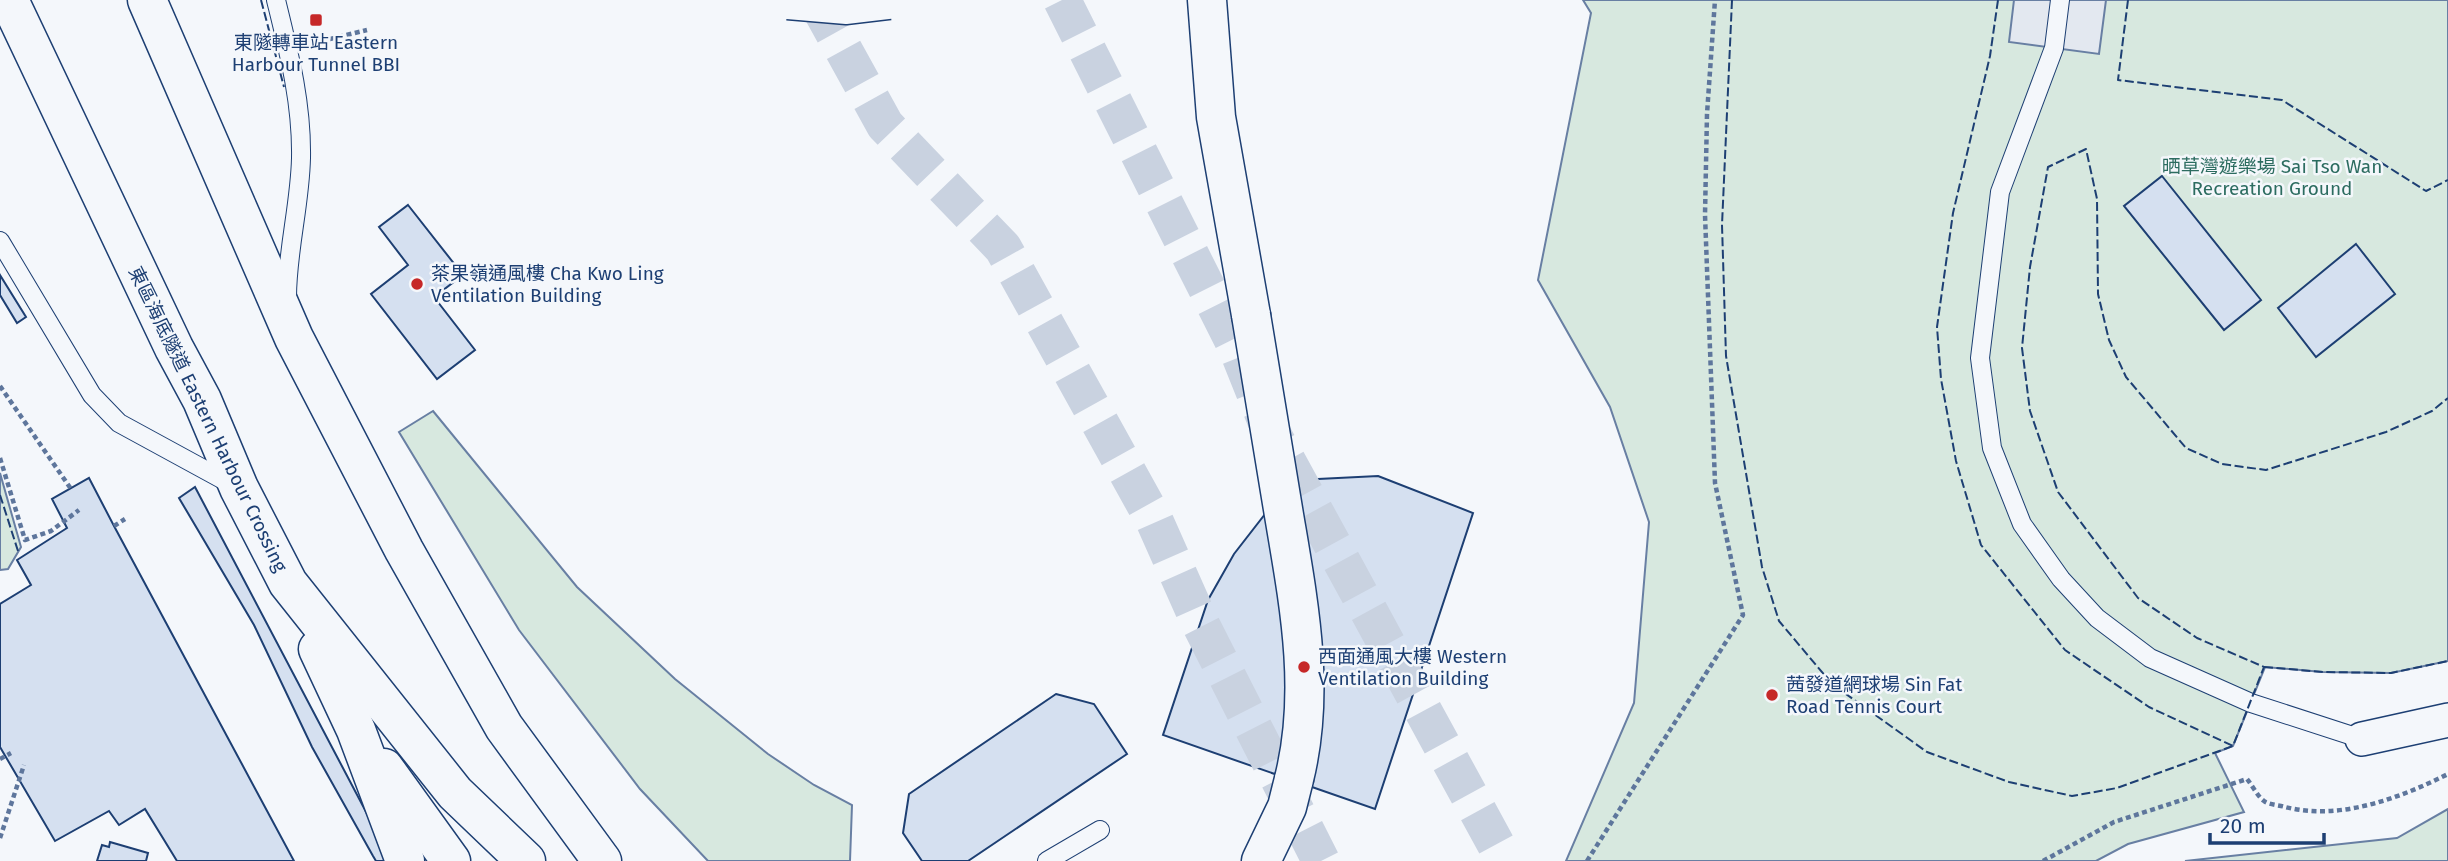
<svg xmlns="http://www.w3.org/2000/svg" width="2448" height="861" font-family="'Fira Sans','Noto Sans TC',sans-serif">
	<rect width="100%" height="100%" fill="#f4f7fb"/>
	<!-- green -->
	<g fill="#d7e8df" stroke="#687fa3" stroke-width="2">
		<polygon points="1583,0 2448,0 2448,661 2391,673 2323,672 2265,667 2233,746 2215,753 2244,812 2128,844 2096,861 1566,861 1634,703 1649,522 1610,407 1538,280 1591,13"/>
		<polygon points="433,411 577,587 675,679 768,754 814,785 852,805 850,861 708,861 640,789 519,630 399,432"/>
		<polygon points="0,473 21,547 8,569 0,570"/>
		<polygon points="2448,809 2448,861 2185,861 2397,838"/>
	</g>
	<!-- parking -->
	<polygon fill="#e3e8f0" stroke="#687fa3" stroke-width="2" points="2014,0 2106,0 2099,54 2009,42"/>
	<!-- building -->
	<g fill="#d5e0f0" stroke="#1d3f73" stroke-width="2">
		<polygon points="2162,176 2261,300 2224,330 2124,206"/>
		<polygon points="408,205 463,275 434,297 475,350 437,379 371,294 408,265 379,227"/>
		<polygon points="2356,244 2395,294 2316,357 2278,308"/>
		<polygon points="0,275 26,317 17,323 0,295"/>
		<polygon points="1378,476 1473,513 1375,809 1163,735 1208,600 1234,554 1269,509 1318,479"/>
		<polygon points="89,478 114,526 294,861 177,861 145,809 119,825 109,811 55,841 0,747 0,604 31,585 17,560 67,528 52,499"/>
		<polygon points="195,487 384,846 393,861 376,861 373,856 312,747 254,625 179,498"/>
		<polygon points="1056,694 1094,704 1127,754 968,861 922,861 903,833 909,794"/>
		<polygon points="110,842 148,853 146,861 97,861 102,845 109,847"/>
	</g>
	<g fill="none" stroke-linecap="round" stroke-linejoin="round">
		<!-- trunk-tunnel -->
		<g stroke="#c9d2e0" stroke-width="38" stroke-dasharray="38 19" stroke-linecap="butt">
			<polyline points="816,0 885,125 1003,248 1155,522 1199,621 1321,861"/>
			<polyline points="1062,0 1238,350 1270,430 1505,861"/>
		</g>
		<defs>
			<g id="service">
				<path d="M276,0C289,53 302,103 301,158C300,205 287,251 287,297"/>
				<polyline points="2060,0 2054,48 2000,192 1980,358 1992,448 2022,524 2061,579 2097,618 2150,658 2251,703 2362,739"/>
				<polyline points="0,241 92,395 119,423 231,484"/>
				<polyline points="1047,861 1100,830"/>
			</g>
			<polyline id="minor" points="2362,739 2448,720"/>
			<g id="motorway">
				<polyline points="9,0 174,348 202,400 239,488 288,583 455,793 526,861"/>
				<polyline points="147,0 294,338 404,550 504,727 602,861"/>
				<polyline points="1207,0 1216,117 1251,315"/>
				<polyline points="318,649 356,730 405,861"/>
				<polyline points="384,768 451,861"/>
				<polyline points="1261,861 1287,807 1294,779"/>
			</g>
		</defs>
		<!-- service casing -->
		<use href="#service" stroke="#1d3f73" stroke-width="20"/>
		<!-- minor casing -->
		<use href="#minor" stroke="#1d3f73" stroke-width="36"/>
		<!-- motorway casing -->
		<use href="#motorway" stroke="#1d3f73" stroke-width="41"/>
		<!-- path -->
		<g stroke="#5e769c" stroke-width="4.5" stroke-dasharray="5 3.5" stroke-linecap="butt">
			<polyline points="330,39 367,30"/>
			<polyline points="0,386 71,489"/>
			<polyline points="0,458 25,540 51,531 79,510"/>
			<polyline points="114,526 125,519"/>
			<polyline points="0,759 11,753"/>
			<polyline points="0,838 24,765"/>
			<polyline points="1587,861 1743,615 1715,483 1705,215 1707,114 1715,0"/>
			<path d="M2043,861L2114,822L2247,779C2252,785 2258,797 2264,801C2269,805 2279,805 2285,807C2340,821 2400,798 2448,774"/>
		</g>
		<!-- service -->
		<use href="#service" stroke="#f4f7fb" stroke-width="18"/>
		<!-- minor -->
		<use href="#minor" stroke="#f4f7fb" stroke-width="33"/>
		<!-- motorway -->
		<use href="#motorway" stroke="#f4f7fb" stroke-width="38"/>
		<defs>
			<polyline id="trunk-bridge" points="788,0 847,5 889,0"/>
			<path id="motorway-bridge" d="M1251,315C1262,382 1273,448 1284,515C1299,604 1316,691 1294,779"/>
		</defs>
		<!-- trunk-bridge casing -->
		<use href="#trunk-bridge" stroke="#1d3f73" stroke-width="41" stroke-linecap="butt"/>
		<!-- motorway-bridge casing -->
		<use href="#motorway-bridge" stroke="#1d3f73" stroke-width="41" stroke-linecap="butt"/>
		<!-- trunk-bridge -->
		<use href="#trunk-bridge" stroke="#f4f7fb" stroke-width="38"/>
		<!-- motorway-bridge -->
		<use href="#motorway-bridge" stroke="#f4f7fb" stroke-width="38"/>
		<!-- fence -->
		<g stroke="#1d3f73" stroke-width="2" stroke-dasharray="9 3.5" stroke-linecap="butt">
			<polyline points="261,0 284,87"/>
			<polyline points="1732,0 1722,225 1726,356 1762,567 1779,621 1832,684 1927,752 2009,782 2072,796 2117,788 2233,746 2264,667 2197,638 2138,598 2058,492 2030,411 2022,348 2030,267 2048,167 2086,149 2097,199 2098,294 2109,340 2126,377 2186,448 2222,464 2266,470 2386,432 2432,411 2448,398"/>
			<polyline points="1998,0 1990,56 1953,213 1937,327 1941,379 1956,461 1981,545 2065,650 2149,707 2233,746"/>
			<polyline points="2128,0 2118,80 2282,100 2426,191 2448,180"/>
			<polyline points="0,495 18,551"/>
			<polyline points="2264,667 2323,672 2391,673 2448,661"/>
		</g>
	</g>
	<!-- markers -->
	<g fill="#c62828" stroke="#f4f7fb" stroke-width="2.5">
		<rect x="309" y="13" width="14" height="14" rx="3.5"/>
		<circle cx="417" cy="284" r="7"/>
		<circle cx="1304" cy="667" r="7"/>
		<circle cx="1772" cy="695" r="7"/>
	</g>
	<g text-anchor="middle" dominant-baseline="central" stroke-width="5" stroke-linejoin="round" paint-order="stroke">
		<!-- poi labels -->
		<g font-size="19" fill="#1d3f73" stroke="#f4f7fb" text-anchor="start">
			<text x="316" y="42" text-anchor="middle">東隧轉車站 Eastern<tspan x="316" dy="22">Harbour Tunnel BBI</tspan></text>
			<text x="431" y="273">茶果嶺通風樓 Cha Kwo Ling<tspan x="431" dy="22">Ventilation Building</tspan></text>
			<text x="1318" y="656">西面通風大樓 Western<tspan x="1318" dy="22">Ventilation Building</tspan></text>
			<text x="1786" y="684">茜發道網球場 Sin Fat<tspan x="1786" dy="22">Road Tennis Court</tspan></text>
		</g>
		<!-- park labels -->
		<g font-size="19" fill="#2c6c60" stroke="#f4f7fb">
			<text x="2272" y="166">晒草灣遊樂場 Sai Tso Wan<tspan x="2272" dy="22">Recreation Ground</tspan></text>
		</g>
		<!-- street labels -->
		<g font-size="19" fill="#1d3f73" stroke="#f4f7fb">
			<text transform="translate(208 419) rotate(64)">東區海底隧道 Eastern Harbour Crossing</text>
		</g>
	</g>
	<!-- scale -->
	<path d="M2210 833v10h114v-10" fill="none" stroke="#1d3f73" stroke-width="3.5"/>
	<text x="2220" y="833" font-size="21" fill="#1d3f73" stroke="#f4f7fb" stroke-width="5" paint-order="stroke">20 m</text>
</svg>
